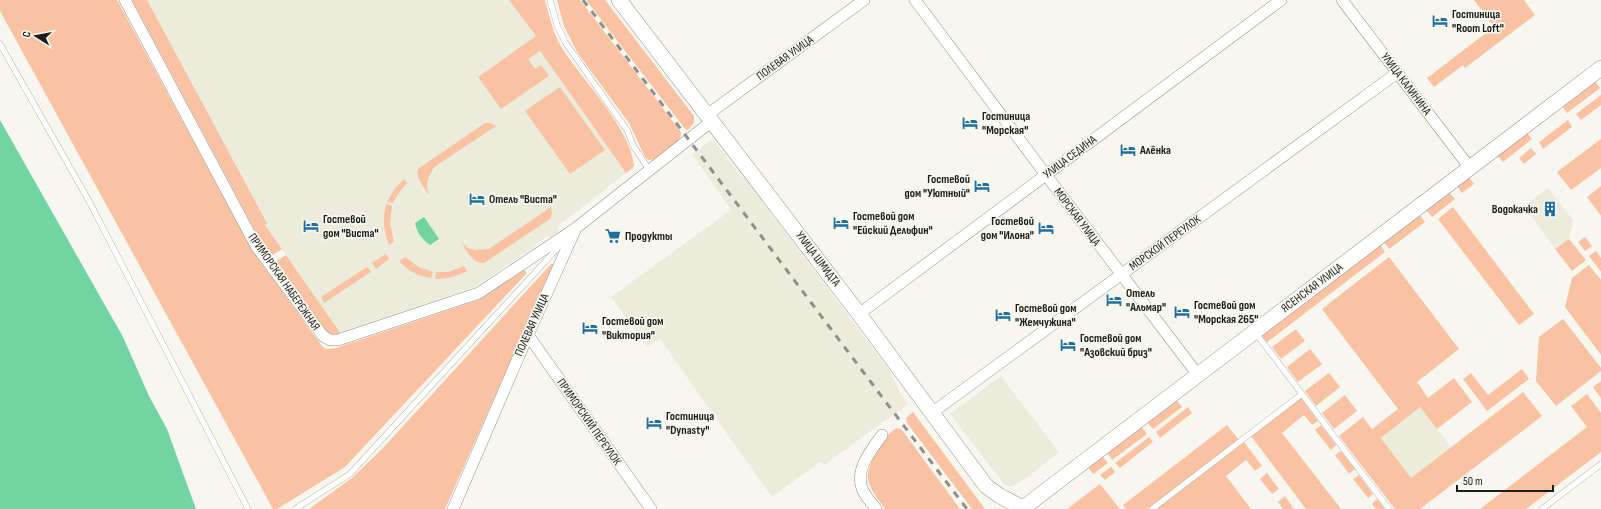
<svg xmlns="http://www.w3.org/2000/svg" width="1601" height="509" font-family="'Sofia Sans Condensed',sans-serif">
	<rect width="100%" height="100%" fill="#f7f7f0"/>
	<!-- built -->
	<g fill="#ececdd">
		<polygon points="147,0 509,0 536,36 532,40 626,173 557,227 559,231 551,237 548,236 536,244 537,245 475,287 341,334 265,224 267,222"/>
		<polygon points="713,139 742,178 744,177 890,371 901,395 908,404 824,465 821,461 772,497 660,339 647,347 611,297 731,210 692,154"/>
		<polygon points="1548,188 1573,220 1569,239 1555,249 1524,206"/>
		<polygon points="1001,376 1059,452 1028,477 1011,487 1004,484 950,414"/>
		<polygon points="1420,407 1451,447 1411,478 1381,438"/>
	</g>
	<!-- green -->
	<g fill="#f9c2a2">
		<polygon points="0,0 117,0 252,250 322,346 326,349 336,348 478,300 522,270 526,271 526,274 345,467 277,509 273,509 0,11"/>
		<polygon points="132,0 147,0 267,223 265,225 282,249 271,256 256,233"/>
		<path d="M509,0H545C550,18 553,35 564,51C585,83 629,127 634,165L633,168L626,173L540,51L528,59L535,69L541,65L549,76L501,109L478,77L536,36Z"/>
		<path d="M557,0H580L681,132C682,144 659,161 648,160L645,157L629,123L577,52L564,26Z"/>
		<polygon points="586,0 605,0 694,116 694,123 688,130 685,129"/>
		<polygon points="1474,0 1524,0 1535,15 1465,68 1463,65 1434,87 1427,78 1494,27"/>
		<polygon points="1595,81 1600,88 1567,113 1562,106"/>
		<polygon points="560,87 605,150 570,174 525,111"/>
		<polygon points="1601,95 1601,105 1581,120 1576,114"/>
		<polygon points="1568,120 1572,127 1543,149 1539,142"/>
		<path d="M485,123H490L496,126L434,167L428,179L427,187L429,195C424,187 415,178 418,169Z"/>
		<polygon points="1527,133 1532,139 1503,162 1498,156"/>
		<polygon points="1601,139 1601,168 1571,190 1557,172"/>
		<polygon points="1531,148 1536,154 1524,164 1519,158"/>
		<polygon points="1469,177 1474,184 1462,193 1457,186"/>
		<polygon points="404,179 407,183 398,194 393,203 387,202 395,188"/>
		<polygon points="1601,186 1601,216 1587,197"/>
		<polygon points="1449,192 1455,199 1432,217 1426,210"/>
		<path d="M386,204L392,206L390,224L394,241L389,245C384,231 382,219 386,204Z"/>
		<path d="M551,207L552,214L550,219L484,263C472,264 467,251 461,242L468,248L475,250L489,249Z"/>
		<polygon points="1453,207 1534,314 1519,325 1438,219"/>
		<polygon points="1420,215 1425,222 1389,249 1384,242"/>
		<polygon points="1585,237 1592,246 1585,251 1578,242"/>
		<polygon points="1569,239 1586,260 1572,271 1555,249"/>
		<polygon points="1380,245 1385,252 1266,343 1261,336"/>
		<polygon points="1596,251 1601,258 1601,272 1589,256"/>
		<polygon points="386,254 389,259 376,269 372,263"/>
		<polygon points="286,255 341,334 332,335 326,332 275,262"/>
		<path d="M405,257L419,267L433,272L431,278C418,276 408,271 399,261Z"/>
		<polygon points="1389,257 1459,349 1417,382 1428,398 1454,378 1472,402 1437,429 1420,407 1381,438 1411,478 1523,392 1542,416 1420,509 1395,509 1339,436 1363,417 1372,429 1398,409 1322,309"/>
		<polygon points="551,264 553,264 553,265 445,509 309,509 352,478 383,448"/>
		<polygon points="1589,265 1601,280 1601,355 1565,307 1572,278"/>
		<path d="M464,266L467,271C457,276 447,279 435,279L436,272H448Z"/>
		<polygon points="367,267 371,272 324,303 321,297"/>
		<polygon points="1563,319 1601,368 1601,371 1556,406 1536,381 1539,337"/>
		<polygon points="1296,329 1305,341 1281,359 1272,347"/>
		<polygon points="1310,349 1322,364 1298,382 1287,367"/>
		<polygon points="1522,369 1529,379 1487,411 1463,379 1471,373 1488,395"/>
		<polygon points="1329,373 1340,387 1316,406 1305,391"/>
		<polygon points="1601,381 1601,398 1593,387"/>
		<polygon points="1587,394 1601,413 1601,452 1526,509 1480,509 1587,427 1571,406"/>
		<polygon points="1345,395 1357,411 1334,429 1322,413"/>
		<polygon points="1301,398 1318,421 1312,425 1304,415 1282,433 1341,509 1306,509 1251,436"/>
		<polygon points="1176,400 1182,407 1153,429 1147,422"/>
		<polygon points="1188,407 1192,413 1160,438 1156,432"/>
		<polygon points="913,412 985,509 972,509 907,423 906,418"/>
		<polygon points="1227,425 1239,440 1148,509 1126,509 1123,505"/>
		<polygon points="1321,425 1336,445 1331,450 1315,430"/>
		<polygon points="1141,426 1147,434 1112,460 1107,453"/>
		<path d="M898,428L902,430L960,509H885C879,500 870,490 868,479C866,466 885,431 898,428Z"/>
		<polygon points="1149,437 1153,442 1120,468 1115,463"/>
		<polygon points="1244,442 1262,466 1255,471 1246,460 1226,476 1251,509 1156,509"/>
		<polygon points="1341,451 1355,469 1349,474 1335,455"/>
		<polygon points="1102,456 1108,463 1093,474 1088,467"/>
		<polygon points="1111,467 1115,472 1105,480 1100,475"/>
		<polygon points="1267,473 1279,489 1272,494 1260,479"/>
		<polygon points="1359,475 1373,494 1368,498 1353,479"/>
		<polygon points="1100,484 1120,509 1067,509"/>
		<polygon points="1285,496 1294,509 1283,509 1278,502"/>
		<polygon points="1377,499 1385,509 1376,509 1372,504"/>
	</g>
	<!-- water -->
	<g fill="#72d4a3">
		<polygon points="0,120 123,337 149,396 167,429 196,509 0,509"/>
		<path d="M424,217L439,239L430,245C422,239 417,233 415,223Z"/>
	</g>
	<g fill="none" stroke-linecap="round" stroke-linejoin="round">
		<defs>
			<g id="lane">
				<polyline points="550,0 557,25 565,42 627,130 634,147 650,171"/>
				<polyline points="0,44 89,201 248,509"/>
				<polyline points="1255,332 1389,509"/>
				<polyline points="295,509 350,474 564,241"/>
				<polyline points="1152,509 1302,394"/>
				<polyline points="1542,509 1601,464"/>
			</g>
			<g id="street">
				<polyline points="125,0 256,246 323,336 330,340 338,340 479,293 576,228 712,121"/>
				<polyline points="915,0 1046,175 1198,375"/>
				<polyline points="1342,0 1470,168"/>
				<polyline points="707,115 864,0"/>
				<polyline points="859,314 1281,0"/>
				<polyline points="528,335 651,509"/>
				<polyline points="933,412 1397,73"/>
				<polyline points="453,509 528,335 576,228"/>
				<path d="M876,509C871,502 864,495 862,488C855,469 872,449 882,435"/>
			</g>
			<polyline id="secondary" points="619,0 859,314 986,486 1000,496 1023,508 1601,68"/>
		</defs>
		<!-- lane casing -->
		<use href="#lane" stroke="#92928b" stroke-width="6"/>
		<!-- street casing -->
		<use href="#street" stroke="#92928b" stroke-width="12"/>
		<!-- secondary casing -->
		<use href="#secondary" stroke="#92928b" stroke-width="16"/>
		<!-- lane -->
		<use href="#lane" stroke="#fff" stroke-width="5.5"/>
		<!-- street -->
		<use href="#street" stroke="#fff" stroke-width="11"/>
		<!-- secondary -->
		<use href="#secondary" stroke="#fff" stroke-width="15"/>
		<!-- rail -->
		<path stroke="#8f8f8a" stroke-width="3" stroke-dasharray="7 7" stroke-linecap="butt" d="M583,0C712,169 838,340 967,509"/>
	</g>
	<!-- icons -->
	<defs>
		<symbol id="hotel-bare" viewBox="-9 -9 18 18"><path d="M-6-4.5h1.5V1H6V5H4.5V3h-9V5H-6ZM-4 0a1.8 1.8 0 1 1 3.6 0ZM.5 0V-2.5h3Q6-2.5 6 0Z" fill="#206fa1" stroke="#f7f7f0" stroke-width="2.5" paint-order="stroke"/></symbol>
		<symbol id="building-bare" viewBox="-9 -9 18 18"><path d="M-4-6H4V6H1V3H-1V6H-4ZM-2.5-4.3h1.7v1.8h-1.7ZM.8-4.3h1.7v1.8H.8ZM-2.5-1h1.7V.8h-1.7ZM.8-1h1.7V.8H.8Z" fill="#206fa1" stroke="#f7f7f0" stroke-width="2.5" paint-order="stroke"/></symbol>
		<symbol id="supermarket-bare" viewBox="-9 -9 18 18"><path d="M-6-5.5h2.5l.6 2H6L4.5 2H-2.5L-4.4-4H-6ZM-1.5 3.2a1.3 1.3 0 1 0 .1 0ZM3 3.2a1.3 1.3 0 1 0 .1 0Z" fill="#206fa1" stroke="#f7f7f0" stroke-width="2.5" paint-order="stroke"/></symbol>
	</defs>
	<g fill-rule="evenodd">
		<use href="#hotel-bare" x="1429" y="10" width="22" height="22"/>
		<use href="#hotel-bare" x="959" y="112" width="22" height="22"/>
		<use href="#hotel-bare" x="1117" y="139" width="22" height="22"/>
		<use href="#hotel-bare" x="971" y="175" width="22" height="22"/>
		<use href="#hotel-bare" x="466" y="188" width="22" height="22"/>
		<use href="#building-bare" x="1539" y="198" width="22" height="22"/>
		<use href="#hotel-bare" x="830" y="212" width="22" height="22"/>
		<use href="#hotel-bare" x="300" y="215" width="22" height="22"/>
		<use href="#hotel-bare" x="1035" y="217" width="22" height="22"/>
		<use href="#supermarket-bare" x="602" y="225" width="22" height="22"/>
		<use href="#hotel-bare" x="1103" y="289" width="22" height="22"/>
		<use href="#hotel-bare" x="1171" y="301" width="22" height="22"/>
		<use href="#hotel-bare" x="992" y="304" width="22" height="22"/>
		<use href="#hotel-bare" x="579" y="317" width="22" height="22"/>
		<use href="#hotel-bare" x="1057" y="334" width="22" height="22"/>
		<use href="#hotel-bare" x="643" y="412" width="22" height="22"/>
	</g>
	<g text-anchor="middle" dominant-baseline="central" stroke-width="3.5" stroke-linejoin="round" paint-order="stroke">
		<!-- poi labels -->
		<g font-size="12" font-weight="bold" fill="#1c1c19" stroke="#f7f7f0" text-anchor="start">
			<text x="1452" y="14">Гостиница<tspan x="1452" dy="14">"Room Loft"</tspan></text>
			<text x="982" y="116">Гостиница<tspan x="982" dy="14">"Морская"</tspan></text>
			<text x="1140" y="150">Алёнка</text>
			<text x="970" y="179" text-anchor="end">Гостевой<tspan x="970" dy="14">дом "Уютный"</tspan></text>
			<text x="489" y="199">Отель "Виста"</text>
			<text x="1538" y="209" text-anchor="end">Водокачка</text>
			<text x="853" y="216">Гостевой дом<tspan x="853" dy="14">"Ейский Дельфин"</tspan></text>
			<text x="323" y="219">Гостевой<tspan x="323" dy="14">дом "Виста"</tspan></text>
			<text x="1034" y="221" text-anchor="end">Гостевой<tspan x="1034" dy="14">дом "Илона"</tspan></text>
			<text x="625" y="236">Продукты</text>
			<text x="1126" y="293">Отель<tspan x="1126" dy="14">"Альмар"</tspan></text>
			<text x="1194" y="305">Гостевой дом<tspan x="1194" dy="14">"Морская 265"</tspan></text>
			<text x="1015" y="308">Гостевой дом<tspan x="1015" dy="14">"Жемчужина"</tspan></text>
			<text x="602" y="321">Гостевой дом<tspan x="602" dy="14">"Виктория"</tspan></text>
			<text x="1080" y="338">Гостевой дом<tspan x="1080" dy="14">"Азовский бриз"</tspan></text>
			<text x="666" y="416">Гостиница<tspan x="666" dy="14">"Dynasty"</tspan></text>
		</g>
		<!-- street labels -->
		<g font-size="12" fill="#1c1c19" stroke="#f7f7f0">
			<text transform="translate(785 58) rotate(-36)">ПОЛЕВАЯ УЛИЦА</text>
			<text transform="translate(1406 84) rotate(53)">УЛИЦА КАЛИНИНА</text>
			<text transform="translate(1070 157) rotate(-37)">УЛИЦА СЕДИНА</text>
			<text transform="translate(1077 217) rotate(53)">МОРСКАЯ УЛИЦА</text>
			<text transform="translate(1165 243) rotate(-36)">МОРСКОЙ ПЕРЕУЛОК</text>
			<text transform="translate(818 259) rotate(53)">УЛИЦА ШМИДТА</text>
			<text transform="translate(284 282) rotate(55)">ПРИМОРСКАЯ НАБЕРЕЖНАЯ</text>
			<text transform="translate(1312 288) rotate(-37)">ЯСЕНСКАЯ УЛИЦА</text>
			<text transform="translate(532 325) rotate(-66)">ПОЛЕВАЯ УЛИЦА</text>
			<text transform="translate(589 422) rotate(55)">ПРИМОРСКИЙ ПЕРЕУЛОК</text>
		</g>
	</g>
	<!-- north arrow -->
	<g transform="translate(36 36) rotate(281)" stroke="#f7f7f0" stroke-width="3" paint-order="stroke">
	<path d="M0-3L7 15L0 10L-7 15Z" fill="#1c1c19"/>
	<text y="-6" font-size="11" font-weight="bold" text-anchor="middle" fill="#1c1c19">С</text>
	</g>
	<!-- scale -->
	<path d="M1457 485v6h96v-6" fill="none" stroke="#1c1c19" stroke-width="2"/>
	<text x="1463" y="485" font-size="12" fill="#1c1c19" stroke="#f7f7f0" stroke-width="3" paint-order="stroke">50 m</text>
</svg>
